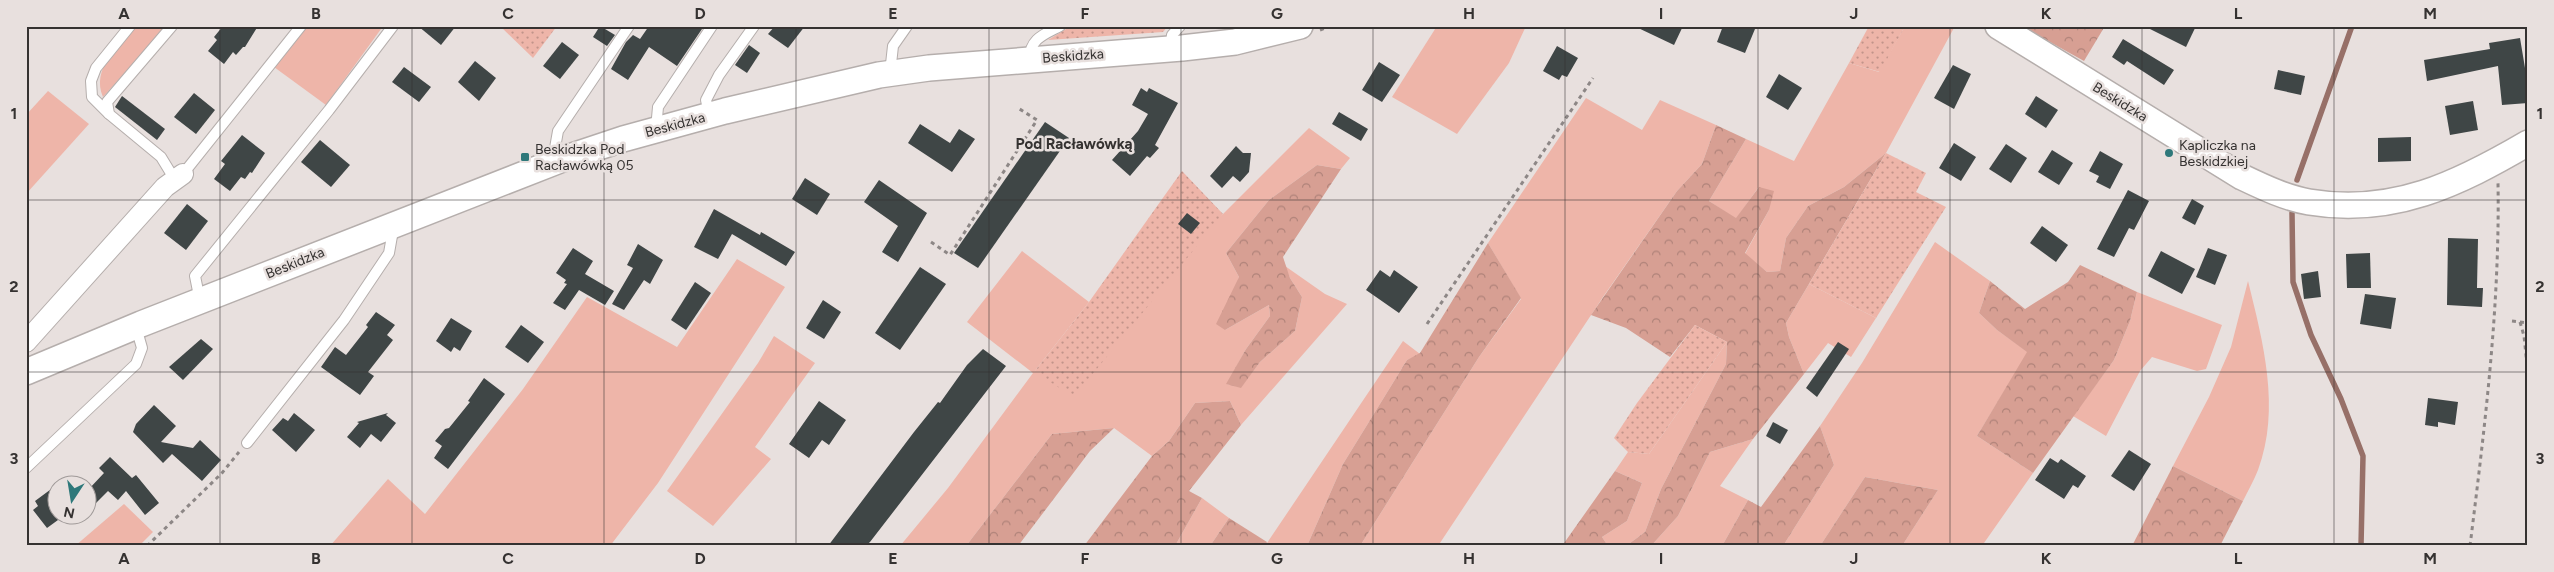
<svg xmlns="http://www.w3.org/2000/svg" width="2554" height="572" font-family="Figtree,sans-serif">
	<defs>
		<pattern id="forest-crowns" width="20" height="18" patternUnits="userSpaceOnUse" patternTransform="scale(1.25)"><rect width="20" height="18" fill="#d79f93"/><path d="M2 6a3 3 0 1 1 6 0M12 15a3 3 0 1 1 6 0" fill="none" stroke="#af8279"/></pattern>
		<pattern id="park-dots" width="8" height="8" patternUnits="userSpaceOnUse" patternTransform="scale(1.25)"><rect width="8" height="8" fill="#eeb5a9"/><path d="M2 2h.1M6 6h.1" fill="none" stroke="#c2948a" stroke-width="1.8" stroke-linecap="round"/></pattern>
	</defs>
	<rect width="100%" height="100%" fill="#e8e0de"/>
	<!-- grass -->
	<g fill="#eeb5a9">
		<path d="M134,26H167L103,97C91,69 118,46 134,26Z"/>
		<polygon points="308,26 378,26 381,29 326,105 274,67"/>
		<polygon points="1437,26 1526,26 1509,63 1457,134 1392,97"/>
		<polygon points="1905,26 1955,26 1886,153 1844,187 1808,206 1786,238 1780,271 1767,272 1745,254 1769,210 1758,188 1736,219 1709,201 1746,139 1794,161 1849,63 1879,72"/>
		<polygon points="48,91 89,124 26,194 26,115"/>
		<polygon points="1586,98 1642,130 1660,100 1716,125 1702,164 1677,191 1603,297 1438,546 1360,546 1479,357 1521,299 1488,243"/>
		<polygon points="1309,128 1350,158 1341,169 1317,165 1269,200 1226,253 1239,277 1225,330 1269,305 1270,316 1246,349 1227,384 1241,387 1260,362 1295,331 1302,297 1290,278 1285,266 1325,294 1347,304 1241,425 1230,401 1195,403 1169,441 1152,456 1114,428 1052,434 966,546 900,546 948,488 1033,373 967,322 1022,251 1089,302 1034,372 1223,214"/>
		<polygon points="1935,242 1990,281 1979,313 1997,330 2028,352 1977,436 2033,473 1984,543 1986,546 1902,546 1938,490 1865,477 1820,546 1783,546 1834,465 1820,426 1862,363"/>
		<polygon points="737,259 785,287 658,483 610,546 330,546 388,479 425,514 523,389 587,297 677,347"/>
		<path d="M2248,281C2263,342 2281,409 2258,470C2254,480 2248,491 2243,501L2173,466L2209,397L2231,347Z"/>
		<polygon points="1809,284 1876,318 1851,357 1828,343 1804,374 1789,337 1786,323"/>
		<polygon points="2137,292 2222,325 2206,369 2197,371 2152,357 2140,371 2106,436 2073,416 2114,360 2130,321"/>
		<polygon points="774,336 815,363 755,447 771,459 713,526 667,491 758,363"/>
		<polygon points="1403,341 1420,354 1407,360 1343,464 1307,546 1265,546"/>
		<polygon points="1727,342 1726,364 1661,489 1645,532 1626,546 1608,546 1602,537 1627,521 1642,483 1615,471 1628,452 1649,454"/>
		<polygon points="1753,439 1720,486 1748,500 1722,546 1651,546 1678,516 1710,452"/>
		<polygon points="1202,498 1229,518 1210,546 1175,546"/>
		<polygon points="124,504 153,532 139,546 75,546"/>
	</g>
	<!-- forest -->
	<g fill="url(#forest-crowns)">
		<polygon points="2021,26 2105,26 2084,61"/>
		<polygon points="1716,125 1746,139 1709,201 1736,218 1759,187 1774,191 1769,210 1745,253 1767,272 1780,271 1786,238 1808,206 1844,187 1886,153 1786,323 1789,337 1804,374 1753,439 1710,452 1678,516 1651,546 1626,546 1645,532 1661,489 1726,364 1727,342 1695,325 1670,357 1626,328 1591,315 1677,191 1702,164"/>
		<polygon points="1317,165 1341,169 1283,257 1290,278 1302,297 1295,331 1260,362 1241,388 1226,384 1246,349 1270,316 1269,305 1225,330 1216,324 1239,277 1226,253 1269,200"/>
		<polygon points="1488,243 1521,298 1479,357 1360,546 1307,546 1343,464 1407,360 1420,353"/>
		<polygon points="2080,265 2137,292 2130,321 2114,360 2033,473 1977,436 2027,352 1997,330 1979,313 1990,281 2025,309 2068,282"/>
		<polygon points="1230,401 1241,425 1189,491 1202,498 1175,546 1084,546 1152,456 1169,441 1195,403"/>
		<polygon points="1820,426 1834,465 1783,546 1722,546 1748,500 1761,507"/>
		<polygon points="1114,428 1090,451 1018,546 966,546 1052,434"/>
		<polygon points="2173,466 2243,501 2220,546 2132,546"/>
		<polygon points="1615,471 1642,483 1627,521 1602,537 1608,546 1562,546"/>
		<polygon points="1865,477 1938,490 1902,546 1820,546"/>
		<polygon points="1229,518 1267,542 1265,546 1210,546"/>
	</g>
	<!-- park -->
	<g fill="url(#park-dots)">
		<polygon points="500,26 557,26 533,58"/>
		<polygon points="1071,26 1168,26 1163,32 1048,40"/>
		<polygon points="1869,26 1905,26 1880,72 1849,63"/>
		<polygon points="1886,153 1926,173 1916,192 1946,207 1876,318 1809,284"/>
		<polygon points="1182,171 1223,214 1074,397 1034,372 1089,302"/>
		<polygon points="1695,325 1727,342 1649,454 1628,452 1614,438 1637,403"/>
	</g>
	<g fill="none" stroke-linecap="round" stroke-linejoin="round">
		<!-- stream -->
		<g stroke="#977068" stroke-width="5.5">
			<polyline points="2297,180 2352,26"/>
			<polyline points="2292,213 2293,282 2311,335 2341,399 2363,456 2361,546"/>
		</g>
	</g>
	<!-- building -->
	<g fill="#3f4646">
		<polygon points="223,26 258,26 245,47 243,47 236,55 233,52 224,64 208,51 217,40 214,37"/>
		<polygon points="418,26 456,26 441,45"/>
		<polygon points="600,26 615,35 607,46 593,37"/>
		<polygon points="649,26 704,26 677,66 649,47 628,80 611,69 626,42 633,35 640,39"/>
		<polygon points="775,26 805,26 788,48 768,34"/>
		<polygon points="1634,26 1683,26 1674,45"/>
		<polygon points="1723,26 1746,26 1755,29 1745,53 1717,42"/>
		<polygon points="2144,26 2196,26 2186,47"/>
		<polygon points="2520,38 2528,86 2528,103 2502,105 2498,66 2427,81 2424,60 2490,49 2489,43"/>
		<polygon points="2123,39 2174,70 2164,85 2127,61 2124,65 2112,57"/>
		<polygon points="562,42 579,55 560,79 543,66"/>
		<polygon points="749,45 760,53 747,73 735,65"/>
		<polygon points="1557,46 1578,58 1567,77 1562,75 1559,80 1543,71"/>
		<polygon points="475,61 496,78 479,101 458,82"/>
		<polygon points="1379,62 1400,75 1382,102 1362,90"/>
		<polygon points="1953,65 1971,74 1954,109 1934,98"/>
		<polygon points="404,67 431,87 419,102 392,82"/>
		<polygon points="2278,70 2305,76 2301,95 2274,89"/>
		<polygon points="1779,74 1802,88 1788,110 1766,97"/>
		<polygon points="1141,88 1147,92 1149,88 1178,103 1155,145 1159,148 1150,158 1147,156 1130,176 1112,160 1138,131 1148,114 1132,105"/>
		<polygon points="194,93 215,110 196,134 174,117"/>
		<polygon points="122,96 165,129 157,140 115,107"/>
		<polygon points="2036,96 2058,110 2046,128 2025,114"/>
		<polygon points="2473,101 2478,130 2450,135 2445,106"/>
		<polygon points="1339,112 1368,129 1361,141 1332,124"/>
		<polygon points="1045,122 1069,138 978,268 954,253"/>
		<polygon points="920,124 950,143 959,129 975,139 952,172 908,143"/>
		<polygon points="242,135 265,153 252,173 250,172 245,179 241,177 230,191 214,179 225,164 221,161"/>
		<polygon points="2411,137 2411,161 2378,162 2378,138"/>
		<polygon points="320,140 350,165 331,187 301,162"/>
		<polygon points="1954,143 1976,157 1961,181 1939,168"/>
		<polygon points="2006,144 2027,158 2011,183 1989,169"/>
		<polygon points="1236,146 1243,153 1251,153 1249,172 1240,182 1233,176 1222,188 1210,176"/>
		<polygon points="2052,150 2073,163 2059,185 2038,172"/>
		<polygon points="2100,151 2123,164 2110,189 2096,182 2099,176 2089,171"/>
		<polygon points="805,178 830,194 817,215 792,199"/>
		<polygon points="879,180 927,213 898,262 882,252 898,226 864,202"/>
		<polygon points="2128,190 2149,201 2134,230 2129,228 2114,257 2097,249"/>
		<polygon points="2192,199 2204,206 2195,225 2182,218"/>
		<polygon points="187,204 208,221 186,250 164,233"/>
		<polygon points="714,209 760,235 761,232 795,252 786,266 732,234 718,259 694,247"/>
		<polygon points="1187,213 1200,223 1191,234 1178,224"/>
		<polygon points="2042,226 2068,245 2056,262 2030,243"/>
		<polygon points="2448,238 2478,239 2477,288 2483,288 2482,307 2447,305"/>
		<polygon points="638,244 663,260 650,284 644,280 624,310 612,304 633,268 627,265"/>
		<polygon points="573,248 593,261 585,274 614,291 605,305 579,290 565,310 553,303 567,284 564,283 566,280 556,273"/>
		<polygon points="2208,248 2227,255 2215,285 2196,277"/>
		<polygon points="2161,251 2195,269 2182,294 2148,276"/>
		<polygon points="2370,253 2371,288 2347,288 2346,254"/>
		<polygon points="920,267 946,284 900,350 875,333"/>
		<polygon points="1380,270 1390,277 1394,270 1418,287 1399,313 1366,290"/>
		<polygon points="2318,271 2321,297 2304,299 2301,274"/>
		<polygon points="695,282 711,293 686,330 671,320"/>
		<polygon points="2365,294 2396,298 2391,329 2360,324"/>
		<polygon points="823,300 841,312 824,339 806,328"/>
		<polygon points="376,312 395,325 387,335 393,340 368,372 374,376 360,395 321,367 335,347 346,355 368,327 366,325"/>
		<polygon points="451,318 472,331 460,351 454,347 451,352 436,341"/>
		<polygon points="521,325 544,342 528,363 505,347"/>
		<polygon points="201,339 213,349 183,380 169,367"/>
		<polygon points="1838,342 1849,349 1817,397 1806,388"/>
		<polygon points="983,349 1006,366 870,542 865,546 828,546 914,432 938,402 940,403 967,365"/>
		<polygon points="484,378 505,394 448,469 434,458 442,446 435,441 445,429 449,428 470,402 468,401"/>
		<polygon points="2428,398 2458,402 2455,425 2438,422 2438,427 2425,425"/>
		<polygon points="819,401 846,420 829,445 822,440 809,458 789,444"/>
		<polygon points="154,405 176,426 161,442 193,448 200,440 221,460 202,481 172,454 163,463 133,432 136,424"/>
		<polygon points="294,413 315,430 296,452 272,430 283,418 288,421"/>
		<polygon points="388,413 386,415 396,423 381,442 371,434 360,448 347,437 359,423 357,422"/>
		<polygon points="1773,422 1788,430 1780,444 1766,436"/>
		<polygon points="2129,450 2151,464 2134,491 2111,476"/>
		<polygon points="110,457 132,478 136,475 159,503 145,515 126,491 118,500 108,491 88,511 88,490 104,473 99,468"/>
		<polygon points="2050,458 2058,463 2061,459 2086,476 2078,488 2073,485 2064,499 2035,480"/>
		<polygon points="58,484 58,520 47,528 33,510 38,506 35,501"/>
	</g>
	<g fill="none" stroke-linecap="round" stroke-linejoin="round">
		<defs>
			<g id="service">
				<polyline points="172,26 107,102 109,114 161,157 175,180"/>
				<polyline points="1170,48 1172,35 1180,26"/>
				<path d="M1029,59C1031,38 1043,35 1060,26"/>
				<polyline points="890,73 893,46 907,26"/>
				<polyline points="109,114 92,97 91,81 96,68 130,26"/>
				<polyline points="709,114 706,100 719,75 754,26"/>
				<polyline points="656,129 658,107 712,26"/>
				<polyline points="560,160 555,148 558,131 629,26"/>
				<polyline points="183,174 301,26"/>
				<polyline points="200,301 195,276 329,110 393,26"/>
				<polyline points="247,443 344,320 389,253 392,236 389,227"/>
				<polyline points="26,468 136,364 142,348 136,327"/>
			</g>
			<polyline id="minor" points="26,342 165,187 183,174"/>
			<g id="tertiary">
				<path d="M1998,26L2242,177C2263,187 2286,198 2309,202C2393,216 2458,184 2528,143"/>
				<polyline points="26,372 141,324 560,160 623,139 725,111 879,75 929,68 1182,48 1235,42 1300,26"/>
			</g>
		</defs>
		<!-- service casing -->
		<use href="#service" stroke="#b5aeac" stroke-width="12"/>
		<!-- minor casing -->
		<use href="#minor" stroke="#b5aeac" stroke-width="22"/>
		<!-- tertiary casing -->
		<use href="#tertiary" stroke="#b5aeac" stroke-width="28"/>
		<!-- path -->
		<g stroke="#8d8786" stroke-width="3" stroke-dasharray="4 4" stroke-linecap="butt">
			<polyline points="1320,30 1330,26"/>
			<polyline points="931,242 950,255 1037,120 1018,108"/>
			<polyline points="2525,295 2528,295"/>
			<polyline points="2512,321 2528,323"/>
			<polyline points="2520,322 2524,336 2528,374"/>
			<polyline points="1427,324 1593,78"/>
			<polyline points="147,546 222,473 239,452"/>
			<path d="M2470,546C2485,425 2500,305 2498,183"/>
		</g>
		<!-- service -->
		<use href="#service" stroke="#fff" stroke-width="10"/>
		<!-- minor -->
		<use href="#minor" stroke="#fff" stroke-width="20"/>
		<!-- tertiary -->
		<use href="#tertiary" stroke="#fff" stroke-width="25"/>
	</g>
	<!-- grid -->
	<path fill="none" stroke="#353231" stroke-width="1" stroke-opacity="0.55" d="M220,26V546M412,26V546M604,26V546M796,26V546M989,26V546M1181,26V546M1373,26V546M1565,26V546M1758,26V546M1950,26V546M2142,26V546M2334,26V546M26,200H2528M26,372H2528"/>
	<!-- markers -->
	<g fill="#2e787a" stroke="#e8e0de" stroke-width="2">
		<circle cx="2169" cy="153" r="5"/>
		<rect x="520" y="152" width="10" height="10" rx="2.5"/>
	</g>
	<g text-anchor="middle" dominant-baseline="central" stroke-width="5" stroke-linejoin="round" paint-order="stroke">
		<!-- street labels -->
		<g font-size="14" fill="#353231" stroke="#e8e0de">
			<text transform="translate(1073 56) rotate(-4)">Beskidzka</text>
			<text transform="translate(2120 102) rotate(32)">Beskidzka</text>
			<text transform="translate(675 125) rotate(-15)">Beskidzka</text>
			<text transform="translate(295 263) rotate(-22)">Beskidzka</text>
		</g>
		<!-- poi labels -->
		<g font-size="14" fill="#353231" stroke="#e8e0de" text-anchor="start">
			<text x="2179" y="145">Kapliczka na<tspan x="2179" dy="16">Beskidzkiej</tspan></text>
			<text x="535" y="149">Beskidzka Pod<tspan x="535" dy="16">Racławówką 05</tspan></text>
		</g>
		<!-- neighbourhood labels -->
		<g font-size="15" font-weight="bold" fill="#353231" stroke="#e8e0de">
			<text x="1074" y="144">Pod Racławówką</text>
		</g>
	</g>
	<!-- border -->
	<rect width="2554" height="572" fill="none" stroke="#e8e0de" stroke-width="55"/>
	<!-- north arrow -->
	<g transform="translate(72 500) rotate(192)"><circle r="24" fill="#e8e0de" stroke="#a09a99"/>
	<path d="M0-4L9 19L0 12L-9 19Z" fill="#2e787a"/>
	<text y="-8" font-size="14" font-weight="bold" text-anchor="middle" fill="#353231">N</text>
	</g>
	<rect x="28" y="28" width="2498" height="516" fill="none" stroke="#353231" stroke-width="2"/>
	<g font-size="16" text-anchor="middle" font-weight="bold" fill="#353231">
		<text x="124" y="19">A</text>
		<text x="316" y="19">B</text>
		<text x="508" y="19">C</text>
		<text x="700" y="19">D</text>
		<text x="893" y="19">E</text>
		<text x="1085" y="19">F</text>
		<text x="1277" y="19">G</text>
		<text x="1469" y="19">H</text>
		<text x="1661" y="19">I</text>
		<text x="1854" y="19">J</text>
		<text x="2046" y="19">K</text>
		<text x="2238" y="19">L</text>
		<text x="2430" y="19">M</text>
		<text x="14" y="119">1</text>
		<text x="2540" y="119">1</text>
		<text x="14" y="292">2</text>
		<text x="2540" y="292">2</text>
		<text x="14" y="464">3</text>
		<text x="2540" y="464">3</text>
		<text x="124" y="564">A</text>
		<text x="316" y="564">B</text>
		<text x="508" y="564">C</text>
		<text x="700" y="564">D</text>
		<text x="893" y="564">E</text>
		<text x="1085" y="564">F</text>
		<text x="1277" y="564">G</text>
		<text x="1469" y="564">H</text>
		<text x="1661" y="564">I</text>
		<text x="1854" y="564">J</text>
		<text x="2046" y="564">K</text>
		<text x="2238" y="564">L</text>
		<text x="2430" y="564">M</text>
	</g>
</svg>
